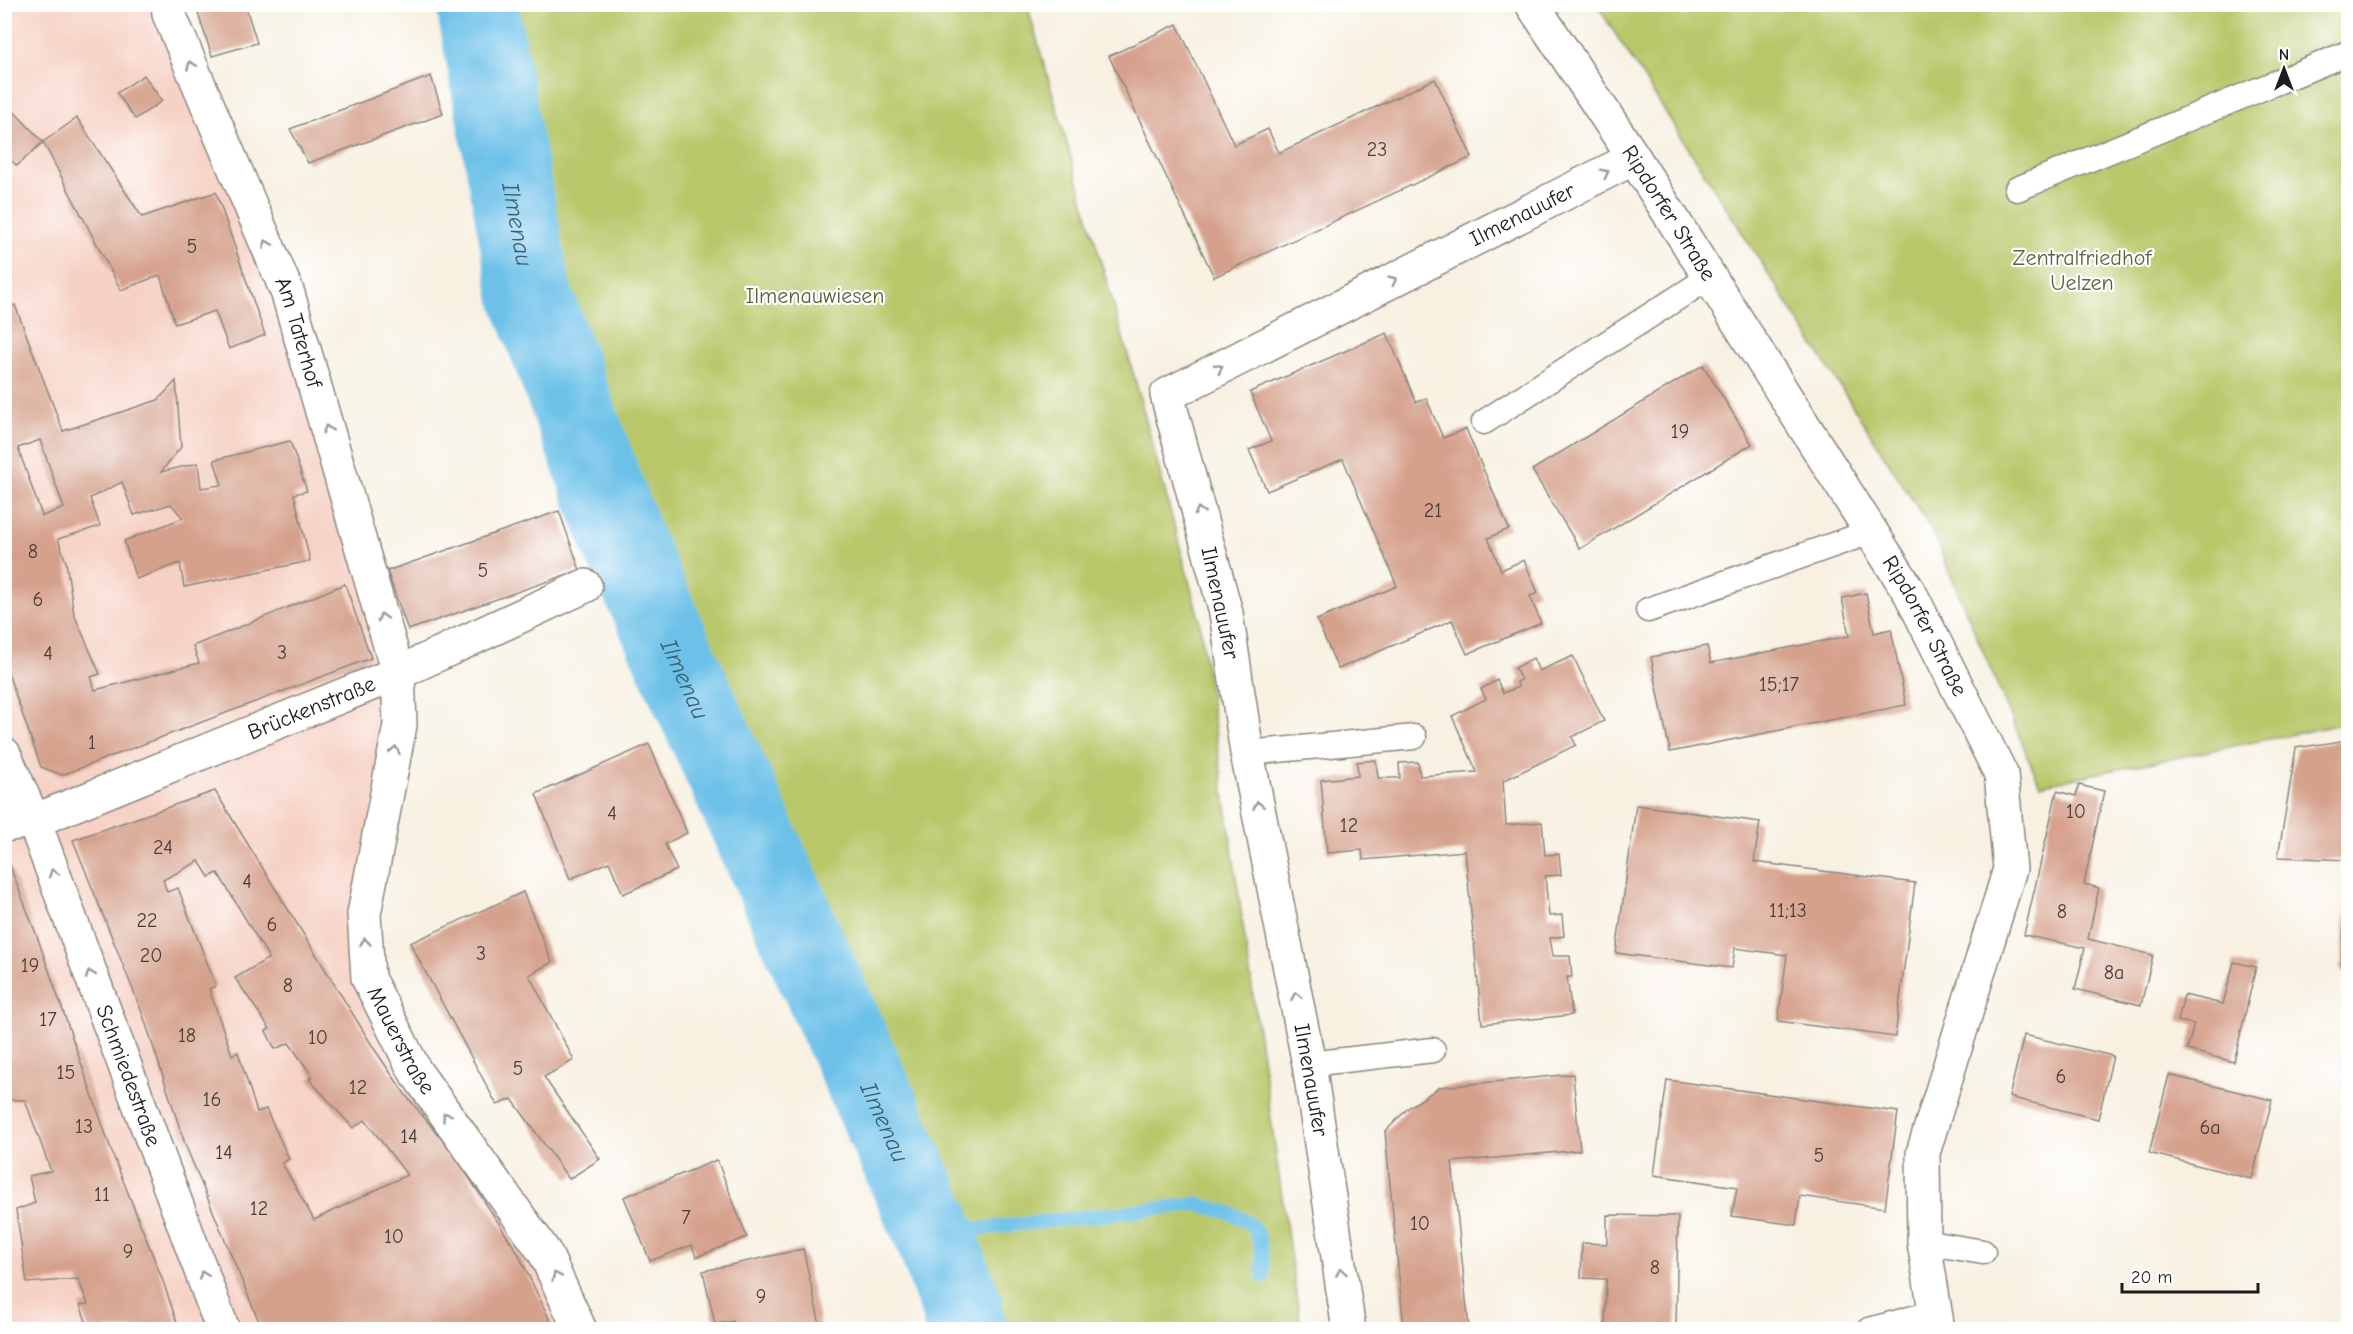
<svg xmlns="http://www.w3.org/2000/svg" width="2353" height="1334" font-family="'Comic Neue',sans-serif">
	<rect width="100%" height="100%" fill="#fff"/>
	<filter id="ink" filterUnits="userSpaceOnUse"><feTurbulence type="fractalNoise" baseFrequency=".0167" numOctaves="2"/><feDisplacementMap in="SourceGraphic" scale="12" xChannelSelector="R" yChannelSelector="G"/><feConvolveMatrix kernelMatrix="1 2 1 2 8 2 1 2 1" color-interpolation-filters="sRGB"/></filter>
	<filter id="wash" filterUnits="userSpaceOnUse"><feTurbulence type="fractalNoise" baseFrequency=".008" numOctaves="4" result="noise"/><feDisplacementMap in="SourceGraphic" scale="24" xChannelSelector="R" yChannelSelector="G"/><feGaussianBlur stdDeviation="1.35" result="paint"/><feColorMatrix in="noise" values="0 0 0 0 0 0 0 0 0 0 0 0 0 0 0 0 0 1.4 0 .05"/><feComposite in="paint" operator="in"/></filter>
	<g filter="url(#wash)">
		<rect width="100%" height="100%" fill="#f8f1e2"/>
		<!-- built -->
		<polygon fill="#f6d2c5" points="5,5 157,5 283,302 392,696 348,954 402,1064 538,1261 565,1329 5,1330"/>
		<!-- green -->
		<g fill="#b8c769" stroke="#6a7242" stroke-width="1.5">
			<polygon points="477,5 1027,5 1134,376 1199,618 1301,1329 929,1329 916,1273 613,593 506,261 488,56"/>
			<polygon points="1597,5 2348,5 2348,723 2040,785 1931,529"/>
		</g>
		<g fill="none" stroke-linecap="round" stroke-linejoin="round">
			<!-- stream -->
			<path stroke="#6dc1e9" stroke-width="14" d="M935,1234L1197,1204C1215,1209 1243,1214 1254,1229C1263,1241 1262,1263 1263,1277"/>
			<!-- river -->
			<path stroke="#6dc1e9" stroke-width="82" id="s1" d="M477,4L530,292L622,540L935,1234L962,1308L966,1330"/>
		</g>
		<g id="blocks">
			<!-- building -->
			<g fill="#d5a18c" fill-rule="evenodd">
				<polygon points="195,4 245,4 257,43 212,56"/>
				<polygon points="1177,24 1234,145 1268,129 1279,153 1435,79 1472,157 1214,277 1109,56"/>
				<polygon points="144,75 162,101 135,119 117,93"/>
				<polygon points="431,76 443,114 308,163 290,129"/>
				<polygon points="4,101 43,142 17,166 4,153"/>
				<polygon points="77,118 142,217 216,192 265,335 229,349 215,311 175,324 160,275 121,290 43,142"/>
				<path d="M15,305L63,431L158,400L176,381L181,447L161,472L198,463L201,488L222,485L214,460L290,441L307,491L294,494L310,561L184,587L180,563L136,579L124,541L183,518L171,504L134,515L122,482L90,498L100,526L58,539L66,562L74,614L100,674L91,677L95,690L199,663L193,646L345,584L371,658L62,775L41,767L4,662V309ZM40,440L64,508L42,516L18,448Z"/>
				<polygon points="1387,333 1416,402 1426,398 1443,438 1466,429 1509,529 1488,538 1501,570 1524,560 1538,593 1530,596 1541,623 1467,654 1452,620 1338,669 1317,620 1397,586 1343,459 1267,491 1249,450 1271,441 1250,392"/>
				<polygon points="1703,365 1752,444 1580,549 1532,470"/>
				<polygon points="559,511 580,570 408,630 387,571"/>
				<polygon points="1866,593 1874,633 1891,629 1906,705 1670,752 1651,657 1707,646 1711,663 1849,636 1842,598"/>
				<polygon points="1573,656 1604,721 1572,737 1576,745 1503,781 1506,825 1542,822 1545,855 1559,854 1561,875 1545,876 1549,916 1562,915 1564,936 1550,938 1553,956 1570,956 1572,977 1567,977 1572,1015 1482,1024 1465,851 1363,860 1362,850 1327,853 1321,780 1358,776 1357,762 1376,760 1378,778 1400,778 1399,763 1418,762 1420,776 1477,772 1452,716 1486,699 1481,689 1497,680 1503,693 1518,687 1517,682 1521,680 1515,668 1533,658 1539,671"/>
				<polygon points="2348,740 2348,860 2278,857 2296,748"/>
				<polygon points="649,744 687,833 665,844 677,870 623,894 609,862 570,879 536,794"/>
				<polygon points="2079,785 2104,791 2084,884 2099,888 2088,939 2153,955 2141,1005 2075,989 2085,948 2024,935 2057,791 2076,796"/>
				<path d="M215,791L375,1050L405,1094L453,1153L518,1253L554,1329H262L185,1144L143,1015L73,840ZM199,861L209,877L218,873L269,958L235,978L270,1029L266,1031L275,1049L289,1043L313,1077L309,1079L353,1128L365,1120L407,1175L314,1220L282,1163L289,1159L266,1109L257,1112L238,1052L232,1055L209,989L216,986L178,888L167,892L163,880Z"/>
				<polygon points="1636,805 1760,822 1754,862 1915,883 1895,1037 1778,1021 1787,955 1735,948 1732,968 1616,953"/>
				<polygon points="10,866 38,939 113,1155 163,1281 179,1329 89,1329 80,1305 88,1304 78,1279 27,1283 16,1210 35,1203 29,1176 51,1171 25,1100 6,1100 4,1094 4,867"/>
				<polygon points="2347,883 2348,883 2348,971 2341,970"/>
				<polygon points="523,892 552,962 529,975 574,1060 544,1077 600,1159 569,1179 512,1099 497,1105 410,943"/>
				<polygon points="2234,962 2256,967 2234,1062 2187,1050 2194,1024 2178,1021 2184,995 2223,1004"/>
				<polygon points="2024,1035 2113,1056 2098,1119 2009,1097"/>
				<polygon points="1573,1074 1580,1150 1452,1162 1469,1329 1404,1329 1385,1132 1408,1108 1440,1087"/>
				<polygon points="2169,1075 2272,1100 2252,1179 2149,1153"/>
				<polygon points="1667,1080 1898,1112 1885,1208 1800,1196 1796,1225 1732,1216 1737,1187 1654,1175"/>
				<polygon points="717,1160 747,1237 696,1257 692,1245 650,1261 624,1197"/>
				<polygon points="1607,1215 1678,1216 1676,1329 1605,1328 1606,1279 1581,1278 1582,1243 1607,1244"/>
				<polygon points="803,1249 821,1329 735,1329 733,1321 715,1324 703,1271"/>
				<polygon points="2071,1324 2093,1329 2069,1329"/>
			</g>
		</g>
	</g>
	<g filter="url(#ink)">
		<use href="#blocks" fill-opacity="0" stroke="#8a867f" stroke-width="1.5"/>
		<g fill="none" stroke-linecap="round" stroke-linejoin="round">
			<defs>
				<g id="service">
					<polyline points="2017,189 2348,53"/>
					<polyline points="1484,422 1710,277"/>
					<polyline points="1648,610 1870,532"/>
					<polyline points="1247,753 1414,737"/>
					<polyline points="1309,1064 1433,1050"/>
					<polyline points="1924,1242 1983,1252"/>
					<polyline points="1869,1330 1935,1312"/>
				</g>
				<g id="minor">
					<path id="s2" d="M168,4L169,14L288,294L398,673L400,725L364,914L368,978L415,1071L545,1253L580,1330"/>
					<path id="s3" d="M1532,4L1634,158L1910,593L2001,774L2010,869L1923,1153L1924,1242L1938,1330"/>
					<path id="s4" d="M4,754L34,821L223,1330"/>
					<path id="s5" d="M4,825L34,821L398,673L585,586"/>
					<path id="s6" d="M1349,1330L1309,1064L1247,753L1226,613L1167,395L1634,158"/>
				</g>
			</defs>
			<!-- service casing -->
			<use href="#service" stroke="#8a867f" stroke-width="27"/>
			<!-- minor casing -->
			<use href="#minor" stroke="#8a867f" stroke-width="36"/>
			<!-- service -->
			<use href="#service" stroke="#fff" stroke-width="24"/>
			<!-- minor -->
			<use href="#minor" stroke="#fff" stroke-width="33"/>
		</g>
		<!-- one-way arrows -->
		<defs><path id="oneway-chevron" d="M-2-3.5L2.5 0L-2 3.5" fill="none" stroke-width="1.6" stroke-linecap="round" stroke-linejoin="round" transform="scale(1.5)"/></defs>
		<g stroke="#999">
			<use href="#oneway-chevron" transform="translate(191 65) rotate(-113)"/>
			<use href="#oneway-chevron" transform="translate(1605 173) rotate(-27)"/>
			<use href="#oneway-chevron" transform="translate(267 244) rotate(-113)"/>
			<use href="#oneway-chevron" transform="translate(1393 280) rotate(-27)"/>
			<use href="#oneway-chevron" transform="translate(1219 368) rotate(-27)"/>
			<use href="#oneway-chevron" transform="translate(327 429) rotate(-106)"/>
			<use href="#oneway-chevron" transform="translate(1199 511) rotate(-105)"/>
			<use href="#oneway-chevron" transform="translate(382 617) rotate(-106)"/>
			<use href="#oneway-chevron" transform="translate(395 750) rotate(-79)"/>
			<use href="#oneway-chevron" transform="translate(1258 805) rotate(-101)"/>
			<use href="#oneway-chevron" transform="translate(53 873) rotate(-110)"/>
			<use href="#oneway-chevron" transform="translate(365 942) rotate(-94)"/>
			<use href="#oneway-chevron" transform="translate(90 974) rotate(-111)"/>
			<use href="#oneway-chevron" transform="translate(1296 996) rotate(-101)"/>
			<use href="#oneway-chevron" transform="translate(446 1116) rotate(-126)"/>
			<use href="#oneway-chevron" transform="translate(1341 1272) rotate(-99)"/>
			<use href="#oneway-chevron" transform="translate(203 1275) rotate(-111)"/>
			<use href="#oneway-chevron" transform="translate(556 1276) rotate(-115)"/>
		</g>
	</g>
	<g text-anchor="middle" dominant-baseline="central" stroke-width="4.5" stroke-linejoin="round" paint-order="stroke">
		<!-- number labels -->
		<g font-size="20" fill="#4a3d38">
			<text x="1377" y="149">23</text>
			<text x="192" y="246">5</text>
			<text x="1680" y="431">19</text>
			<text x="1433" y="510">21</text>
			<text x="33" y="551">8</text>
			<text x="483" y="570">5</text>
			<text x="38" y="599">6</text>
			<text x="282" y="652">3</text>
			<text x="48" y="653">4</text>
			<text x="1779" y="684">15;17</text>
			<text x="92" y="742">1</text>
			<text x="2076" y="811">10</text>
			<text x="612" y="813">4</text>
			<text x="1349" y="825">12</text>
			<text x="163" y="847">24</text>
			<text x="247" y="881">4</text>
			<text x="1788" y="910">11;13</text>
			<text x="2062" y="911">8</text>
			<text x="147" y="920">22</text>
			<text x="272" y="924">6</text>
			<text x="481" y="953">3</text>
			<text x="151" y="955">20</text>
			<text x="30" y="965">19</text>
			<text x="2114" y="972">8a</text>
			<text x="288" y="985">8</text>
			<text x="48" y="1019">17</text>
			<text x="187" y="1035">18</text>
			<text x="318" y="1037">10</text>
			<text x="518" y="1068">5</text>
			<text x="66" y="1072">15</text>
			<text x="2061" y="1076">6</text>
			<text x="358" y="1087">12</text>
			<text x="212" y="1099">16</text>
			<text x="84" y="1126">13</text>
			<text x="2210" y="1127">6a</text>
			<text x="409" y="1136">14</text>
			<text x="224" y="1152">14</text>
			<text x="1819" y="1155">5</text>
			<text x="102" y="1194">11</text>
			<text x="259" y="1208">12</text>
			<text x="686" y="1217">7</text>
			<text x="1420" y="1223">10</text>
			<text x="394" y="1236">10</text>
			<text x="128" y="1251">9</text>
			<text x="1655" y="1267">8</text>
			<text x="761" y="1296">9</text>
		</g>
		<!-- street labels -->
		<g font-size="22" fill="#1c1c1c" stroke="#fff">
			<text stroke="none"><textPath href="#s3" startOffset="250">Ripdorfer Straße</textPath></text>
			<text stroke="none"><textPath href="#s6" startOffset="1352">Ilmenauufer</textPath></text>
			<text stroke="none"><textPath href="#s2" startOffset="354">Am Taterhof</textPath></text>
			<text transform="translate(1220 603) rotate(78)">Ilmenauufer</text>
			<text stroke="none"><textPath href="#s3" startOffset="736">Ripdorfer Straße</textPath></text>
			<text stroke="none"><textPath href="#s5" startOffset="330">Brückenstraße</textPath></text>
			<text stroke="none"><textPath href="#s2" startOffset="1088">Mauerstraße</textPath></text>
			<text stroke="none"><textPath href="#s4" startOffset="345">Schmiedestraße</textPath></text>
			<text transform="translate(1311 1080) rotate(80)">Ilmenauufer</text>
		</g>
		<!-- park labels -->
		<g font-size="22" fill="#5a603b" stroke="#fff">
			<text x="2082" y="258">Zentralfriedhof<tspan x="2082" dy="25">Uelzen</tspan></text>
			<text x="815" y="296">Ilmenauwiesen</text>
		</g>
		<!-- water labels -->
		<g font-size="24" font-style="italic" fill="#3c5e6e" stroke="#fff">
			<text stroke="none"><textPath href="#s1" startOffset="224">Ilmenau</textPath></text>
			<text stroke="none"><textPath href="#s1" startOffset="710">Ilmenau</textPath></text>
			<text stroke="none"><textPath href="#s1" startOffset="1196">Ilmenau</textPath></text>
		</g>
	</g>
	<!-- margin -->
	<rect width="2353" height="1334" fill="none" stroke="#fff" stroke-width="24"/>
	<!-- north arrow -->
	<g transform="translate(2284 69)" stroke="#ffffff" stroke-width="4.5" paint-order="stroke">
	<path d="M0-4.5L10 22L0 15L-10 22Z" fill="#1c1c1c"/>
	<text y="-9" font-size="16" font-weight="bold" text-anchor="middle" fill="#1c1c1c">N</text>
	</g>
	<!-- scale -->
	<path d="M2122 1283v9h136v-9" fill="none" stroke="#1c1c1c" stroke-width="3"/>
	<text x="2131" y="1283" font-size="18" fill="#1c1c1c" stroke="#ffffff" stroke-width="4.5" paint-order="stroke">20 m</text>
</svg>
